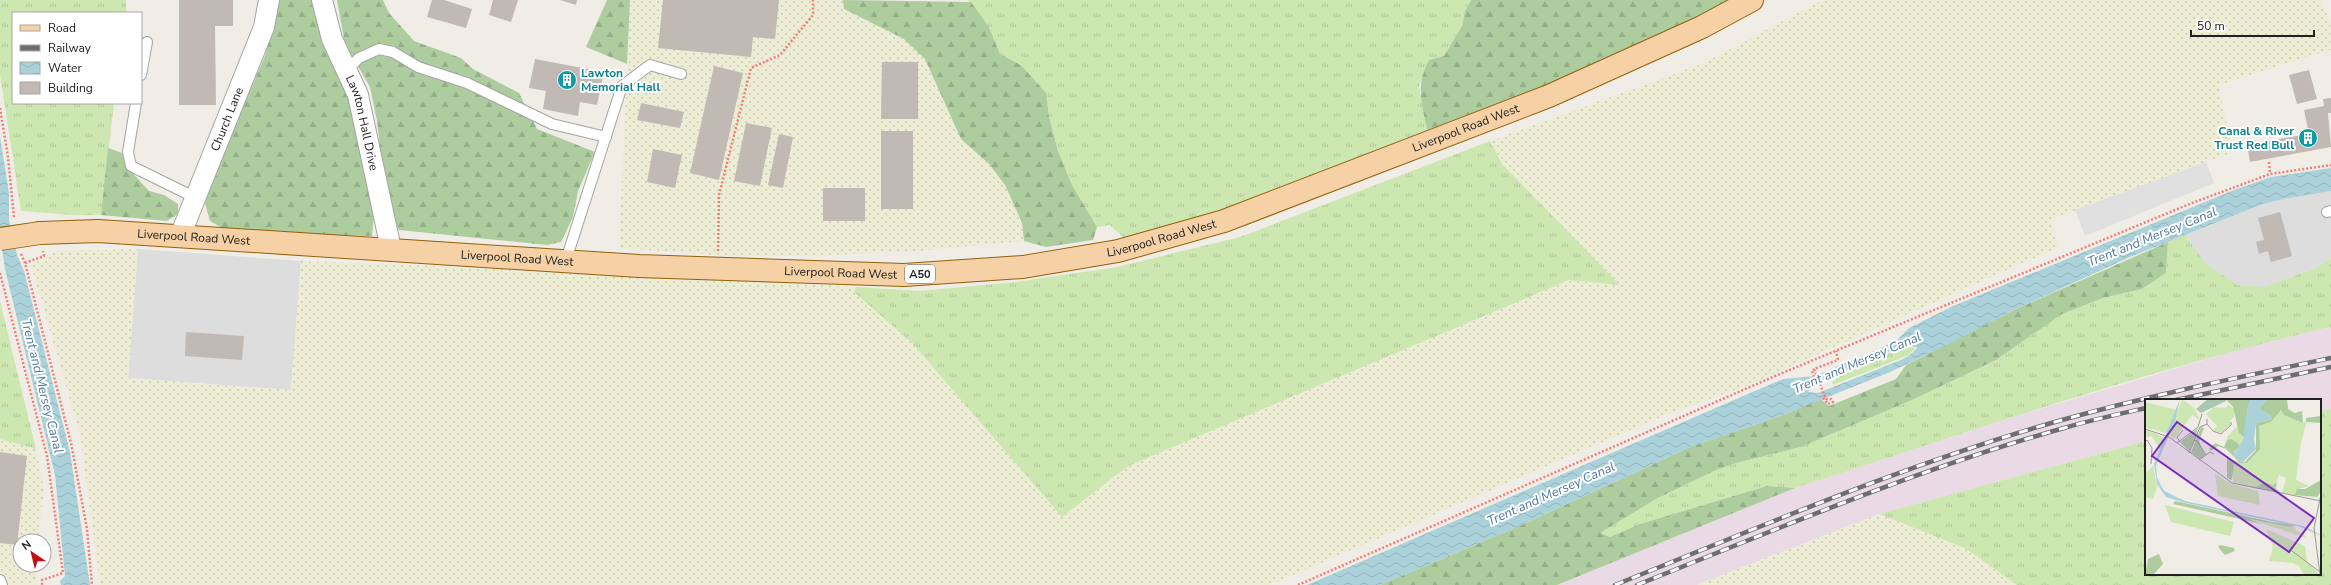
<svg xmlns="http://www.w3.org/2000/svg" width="2331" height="585" font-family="'Nunito Sans',sans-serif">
	<defs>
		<pattern id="farmland-dots" width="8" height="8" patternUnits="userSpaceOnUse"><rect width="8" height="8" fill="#ecedd4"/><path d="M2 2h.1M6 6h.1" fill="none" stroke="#cacbb6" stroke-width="1.8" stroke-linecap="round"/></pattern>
		<pattern id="grass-tufts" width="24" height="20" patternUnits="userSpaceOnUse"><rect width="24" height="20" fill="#cde7b1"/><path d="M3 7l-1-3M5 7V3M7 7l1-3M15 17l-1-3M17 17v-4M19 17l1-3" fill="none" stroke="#b0c698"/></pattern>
		<pattern id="forest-firs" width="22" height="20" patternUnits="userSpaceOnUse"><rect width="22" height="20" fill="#aecd9f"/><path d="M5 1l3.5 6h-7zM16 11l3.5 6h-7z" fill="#95b089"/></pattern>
		<pattern id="water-waves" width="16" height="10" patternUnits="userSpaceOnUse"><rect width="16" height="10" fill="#abd2db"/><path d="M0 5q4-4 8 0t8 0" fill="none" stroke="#93b4bc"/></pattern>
	</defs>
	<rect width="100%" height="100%" fill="#f0ede7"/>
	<!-- residential -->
	<g fill="#dedddd">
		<polygon points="2331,191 2331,258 2318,267 2263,287 2238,285 2207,265 2187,238 2187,234 2260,205 2283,199"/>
		<polygon points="138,249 301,261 291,390 128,378"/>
	</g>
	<!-- railway -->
	<polygon fill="#e9dae6" points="2331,327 2331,409 2320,411 2320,400 2146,400 2146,441 1879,514 1697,585 1557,585 1795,488 2027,413 2251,346"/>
	<!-- farmland -->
	<g fill="url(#farmland-dots)">
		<polygon points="630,0 843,0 844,9 904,39 925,59 961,139 989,164 1005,185 1022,223 1024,241 918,251 812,256 731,256 619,248"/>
		<polygon points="1822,0 2320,0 2331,23 2331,50 2218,85 2233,152 2050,220 2059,247 1787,368 1746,386 1663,416 1270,585 100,585 80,435 31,265 56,251 138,249 128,378 291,390 301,261 547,270 856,287 854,292 913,344 1062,517 1128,466 1569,280 1619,285 1502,164 1490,141 1704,63"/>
		<polygon points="0,439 36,449 44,490 38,541 20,541 20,565 36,565 37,585 0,585"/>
		<polygon points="1879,514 1965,548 2017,585 1697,585"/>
	</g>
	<!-- grass -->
	<g fill="url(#grass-tufts)">
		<polygon points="0,0 126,0 126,13 13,13 13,103 114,103 101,215 72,215 21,211 0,75"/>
		<polygon points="968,0 1471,0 1465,11 1462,26 1444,56 1429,60 1419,86 1427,130 1235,207 1124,238 1110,225 1097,227 1072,185 1058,151 1049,117 1046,93 1021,65 1000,54 989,27"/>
		<polygon points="1490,141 1502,164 1620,285 1569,280 1128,466 1062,517 913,344 854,292 856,287 920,291 1016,282 1117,267 1240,237"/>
		<path d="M2187,234V238L2207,265L2238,285L2263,287L2318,267L2331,258V327C2149,369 1972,431 1795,488L1767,486L1640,524L1610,537L1600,533L1656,499L1716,470L1740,462L1801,447L1912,400L1996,360L2062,314L2103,298L2142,289L2166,273L2168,242Z"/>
		<polygon points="0,301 36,449 0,439"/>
		<polygon points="1909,347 1915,348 1909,355 1833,385 1832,382 1836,380 1835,377 1898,349"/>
		<polygon points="2331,409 2331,585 2017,585 1965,548 1879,514 2146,441 2146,574 2320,574 2320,411"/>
	</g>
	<!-- forest -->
	<g fill="url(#forest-firs)">
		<polygon points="280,0 316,0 344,78 375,205 372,236 229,232 210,221 205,203 214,175 265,56"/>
		<polygon points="337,0 383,0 389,13 414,41 461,58 473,69 519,93 537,129 595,152 578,191 573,217 561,242 547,245 399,230 387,207 377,121 370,87 345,44"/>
		<polygon points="607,0 630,0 627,64 586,47"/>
		<polygon points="843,0 971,2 989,27 1000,54 1021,65 1046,93 1049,117 1058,151 1072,185 1097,227 1093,240 1046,247 1024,241 1022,223 1005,185 989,164 961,139 925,59 904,39 844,9"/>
		<path d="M1471,0H1732L1668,32L1564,79L1427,130C1422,102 1415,87 1429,60L1444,56L1462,26L1465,11Z"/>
		<polygon points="108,148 122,153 126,166 149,191 164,195 178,204 178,214 167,221 101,215"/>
		<polygon points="2168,242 2166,273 2142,289 2103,298 2062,314 1996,360 1912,400 1801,447 1740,462 1716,470 1656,499 1600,533 1610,537 1640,524 1767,486 1795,488 1557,585 1380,585 1517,527 1690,447 1783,415 1821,399 1829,406 1896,379 1906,365 2016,309"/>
	</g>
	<!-- parking -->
	<polygon fill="#e0e0e0" points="2206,162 2214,183 2085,236 2075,210"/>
	<!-- water -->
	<g fill="url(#water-waves)" fill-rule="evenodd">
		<polygon points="0,136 9,193 9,220 17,255 24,271 70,452 90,585 61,585 60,581 65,576 55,475 5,269 0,233"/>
		<path d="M2331,168V191L2283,199L2260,205L2130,257L2016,309L1953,342L1890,372L1783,415L1690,447L1517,527L1380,585H1307L1757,390L1783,379L1815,376L1879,349L1897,340L1909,328L1953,306L2234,190L2271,177ZM1908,346L1918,347L1910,355L1901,360L1818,393L1808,392L1815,384L1826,379L1897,348Z"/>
	</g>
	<!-- building -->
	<g fill="#c1b9b4">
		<polygon points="179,0 233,0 233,26 215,26 216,105 179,105"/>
		<polygon points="432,0 444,0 472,9 466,28 427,17"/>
		<polygon points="493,0 518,0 511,22 489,15"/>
		<polygon points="560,0 577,0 576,5"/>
		<polygon points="663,0 779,0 775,39 753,37 751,57 658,48"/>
		<polygon points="535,59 604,72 597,105 580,102 578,116 543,109 546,91 529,88"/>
		<polygon points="882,62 918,62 918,119 881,119"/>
		<polygon points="714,66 743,73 719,180 690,173"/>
		<polygon points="2309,70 2317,99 2297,104 2289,75"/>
		<polygon points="2331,98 2331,113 2328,113 2331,147 2250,162 2248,150 2261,147 2260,142 2309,134 2304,110 2324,106 2323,99"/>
		<polygon points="641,103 684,112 680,128 637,120"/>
		<polygon points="746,123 772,128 760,186 734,181"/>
		<rect x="881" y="131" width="32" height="78"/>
		<polygon points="779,134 793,137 783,188 768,185"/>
		<polygon points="653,149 682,155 675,188 647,182"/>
		<rect x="823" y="188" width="42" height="33"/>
		<polygon points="2280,212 2292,256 2271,262 2268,251 2259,254 2256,242 2264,240 2258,218"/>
		<polygon points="186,332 244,336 242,360 185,356"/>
		<polygon points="0,452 27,456 17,545 0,543"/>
	</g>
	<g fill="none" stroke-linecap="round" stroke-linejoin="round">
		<defs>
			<g id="service">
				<polyline points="346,71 359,58 379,49 393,52 418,67 467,83 552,124 606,137"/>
				<polyline points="141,75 147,42"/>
				<polyline points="136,103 128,152 131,166 196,198"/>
				<polyline points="2327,212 2331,211"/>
				<polyline points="566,260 622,86 650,65 681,74"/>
				<polyline points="0,580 2,585"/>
			</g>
			<g id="minor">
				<path id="s1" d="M322,0L332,39L358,95L391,249"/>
				<path id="s2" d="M180,236L264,27L269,0"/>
			</g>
			<g id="primary">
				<path id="s3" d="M40,233L98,231L639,266L904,275L1023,267L1118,251L1224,221L1549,96L1702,27L1752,0"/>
			</g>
		</defs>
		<!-- service casing -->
		<use href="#service" stroke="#a4a4a4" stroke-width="12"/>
		<!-- minor casing -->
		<use href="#minor" stroke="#a4a4a4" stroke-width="22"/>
		<!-- primary casing -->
		<use href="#primary" stroke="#93600a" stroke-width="24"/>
		<!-- path -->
		<g stroke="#f17f77" stroke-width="2.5" stroke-dasharray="2 2" stroke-linecap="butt">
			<polyline points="0,108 8,157 14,218"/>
			<polyline points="2269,162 2270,174"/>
			<polyline points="718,251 719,195 751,68 780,55 813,15 813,0"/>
			<polyline points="21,254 25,263 71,443 87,529 92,585"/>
			<polyline points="25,263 44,256 43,251"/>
			<polyline points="0,273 47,456 63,573 42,580 42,585"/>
			<polyline points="1814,377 1812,371 1814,369"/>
			<polyline points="1823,398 1828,404 1833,402 1831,399 1826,399 1814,369 1838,360 1836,351"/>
			<polyline points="1298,585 1775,376 2192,203 2270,174 2331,165"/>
		</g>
		<!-- service -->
		<use href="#service" stroke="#fff" stroke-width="10"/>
		<!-- minor -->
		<use href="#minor" stroke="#fff" stroke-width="20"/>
		<!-- primary -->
		<use href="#primary" stroke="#f6d1a6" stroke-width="22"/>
		<defs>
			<g id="rail">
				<polyline points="2176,400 2331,367"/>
				<path d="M1615,585C1762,526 1909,463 2062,420C2151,395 2241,377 2331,358"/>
				<path d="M1637,585C1777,529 1918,469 2064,428C2091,420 2119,414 2146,408"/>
			</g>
		</defs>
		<!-- rail casing -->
		<use href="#rail" stroke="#6e6e6e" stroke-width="4.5"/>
		<!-- rail -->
		<use href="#rail" stroke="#fff" stroke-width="3" stroke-dasharray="9" stroke-linecap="butt"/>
		<defs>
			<polyline id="primary-bridge" points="0,239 40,233"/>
		</defs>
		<!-- primary-bridge casing -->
		<use href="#primary-bridge" stroke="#93600a" stroke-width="24" stroke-linecap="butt"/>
		<!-- primary-bridge -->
		<use href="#primary-bridge" stroke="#f6d1a6" stroke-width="22"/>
	</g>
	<!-- icons -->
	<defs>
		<symbol id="building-disc" viewBox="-11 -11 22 22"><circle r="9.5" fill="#0f9aa8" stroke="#fff"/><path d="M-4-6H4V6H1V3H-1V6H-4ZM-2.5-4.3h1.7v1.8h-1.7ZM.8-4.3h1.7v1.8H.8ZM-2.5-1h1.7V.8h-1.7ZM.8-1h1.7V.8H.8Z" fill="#fff"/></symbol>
	</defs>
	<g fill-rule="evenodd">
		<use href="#building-disc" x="556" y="69" width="22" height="22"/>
		<use href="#building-disc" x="2297" y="127" width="22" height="22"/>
	</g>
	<g text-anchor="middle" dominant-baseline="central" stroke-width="4" stroke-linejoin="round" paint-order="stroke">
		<!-- shield labels -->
		<rect fill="#fff" stroke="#636363" stroke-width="1" x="905" y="265" width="30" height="18" rx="3"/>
		<g font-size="11" font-weight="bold" fill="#202020">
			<text x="920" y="274">A50</text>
		</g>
		<!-- culture labels -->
		<g font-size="12" font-weight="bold" fill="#0d838f" stroke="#fff" text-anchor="start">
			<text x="581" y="73">Lawton<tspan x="581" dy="14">Memorial Hall</tspan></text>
			<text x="2294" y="131" text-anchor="end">Canal &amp; River<tspan x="2294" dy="14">Trust Red Bull</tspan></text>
		</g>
		<!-- street labels -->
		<g font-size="12" fill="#202020" stroke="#fff">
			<text stroke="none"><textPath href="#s2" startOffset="126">Church Lane</textPath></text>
			<text stroke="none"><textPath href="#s1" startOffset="130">Lawton Hall Drive</textPath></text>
			<text stroke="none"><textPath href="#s3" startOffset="1450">Liverpool Road West</textPath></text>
			<text stroke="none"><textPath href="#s3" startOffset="154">Liverpool Road West</textPath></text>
			<text stroke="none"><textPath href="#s3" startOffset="1126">Liverpool Road West</textPath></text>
			<text stroke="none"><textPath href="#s3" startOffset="478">Liverpool Road West</textPath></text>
			<text stroke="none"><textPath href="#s3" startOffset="802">Liverpool Road West</textPath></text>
		</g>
		<!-- water labels -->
		<g font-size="13" font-style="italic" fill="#4c779c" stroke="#fff">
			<text transform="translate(2152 237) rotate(-22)">Trent and Mersey Canal</text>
			<text transform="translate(1857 363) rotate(-23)">Trent and Mersey Canal</text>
			<text transform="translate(42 386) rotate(76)">Trent and Mersey Canal</text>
			<text transform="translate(1551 494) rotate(-24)">Trent and Mersey Canal</text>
		</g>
	</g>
	<!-- overview -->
	<g transform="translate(2145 399)">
		<rect width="176" height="176" fill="#f0ede7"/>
		<path d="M37,0L49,9L55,21L47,16L29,40L24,36ZM0,3L32,11L23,33L20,34L0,28ZM83,6L89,10V17L85,22V26L76,34L68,31L72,27L61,15L69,8L81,9ZM136,11L158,24L162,22L156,43L151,81L164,87L154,90L150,96L137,94L141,79L134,76L130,86L119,83L110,89L88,83V61L102,64L112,53L114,27L126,23ZM92,27L99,38L94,48V45L82,41V38ZM1,31L20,39L15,51L7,37L2,38ZM8,67L12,88L8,100L0,98V71L2,73ZM70,75L86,85L113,92L115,106L73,97ZM20,106L89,123L85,137L26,123ZM104,120L146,128L150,127L151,132L158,134L161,139ZM121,130L160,147L162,162L174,175L159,176L154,167L148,164L124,162L128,148Z" fill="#cde7b1"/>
		<path d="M81,0H106L103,7L99,38L94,34L88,8ZM122,0H142L143,10L150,14L157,12L158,24L139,16L136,11L126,23L114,27L115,50L102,64H95L81,50L73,47L66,52L64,50L70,44L79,48L82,41L86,40L94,45V48L89,53L99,64L111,51V24L127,20L125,16L114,10ZM176,17V24L161,23V19ZM56,28L59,29L54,42L60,56L55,60L46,53ZM53,29L49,42L44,52L35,43ZM82,57L89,63L87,81L82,79ZM176,81V92L172,98L150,96L152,90H160ZM119,83L128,86L132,83L131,90L135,93L110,89ZM30,102L127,123L149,126L146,128L104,120L117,125L28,105ZM75,146L89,149L90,152L80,156L73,148ZM14,155L18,165L8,176H0L3,160Z" fill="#aecd9f"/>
		<path d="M63,0H81V2L56,14L51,10Z" fill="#aac8ad"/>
		<path d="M35,0L30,22L11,67L12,79L19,92L40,102L158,127L169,132L176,137L156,128L41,104L21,98L12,85L9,65ZM106,0H122L114,10L125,16L127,20L111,24L109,41L111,50L97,64L88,56L98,41L103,7Z" fill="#abd2db"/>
		<path fill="none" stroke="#9d9b97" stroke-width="1" d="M62,20V25L68,32L76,35L86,26V23M0,30L24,38L87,84L176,102M49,41L52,42L61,56M0,43L2,41L7,49L6,65M35,43L32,38L38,31M32,44L53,28L57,15M44,54L55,28L62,25M54,61L65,53L69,55M147,152L175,173M175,176L169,129L176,95"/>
		<path fill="#7b2cbf" fill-opacity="0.15" stroke="#7b2cbf" stroke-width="2" d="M32,23L169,119L144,153L7,57Z"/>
		<rect width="176" height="176" fill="none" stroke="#202020" stroke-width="2"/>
	</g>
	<!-- legend -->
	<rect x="12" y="12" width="130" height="92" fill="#ffffff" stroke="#a6a6a6"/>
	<rect x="20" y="25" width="20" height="6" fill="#f6d1a6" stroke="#a6a6a6"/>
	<text x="48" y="32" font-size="12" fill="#202020">Road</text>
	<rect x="20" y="45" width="20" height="6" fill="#6e6e6e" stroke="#a6a6a6"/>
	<text x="48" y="52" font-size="12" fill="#202020">Railway</text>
	<rect x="20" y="62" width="20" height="12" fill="url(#water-waves)" stroke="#a6a6a6"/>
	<text x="48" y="72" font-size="12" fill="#202020">Water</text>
	<rect x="20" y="82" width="20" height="12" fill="#c1b9b4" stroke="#a6a6a6"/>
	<text x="48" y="92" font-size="12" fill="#202020">Building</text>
	<!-- north arrow -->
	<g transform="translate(32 553) rotate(325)"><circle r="19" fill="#ffffff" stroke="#a6a6a6"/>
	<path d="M0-3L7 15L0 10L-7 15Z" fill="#c40d14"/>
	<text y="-6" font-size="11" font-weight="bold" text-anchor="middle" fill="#202020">N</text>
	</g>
	<!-- scale -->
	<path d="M2191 30v6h123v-6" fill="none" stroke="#202020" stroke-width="2"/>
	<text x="2197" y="30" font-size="12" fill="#202020" stroke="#ffffff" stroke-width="3" paint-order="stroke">50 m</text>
</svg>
